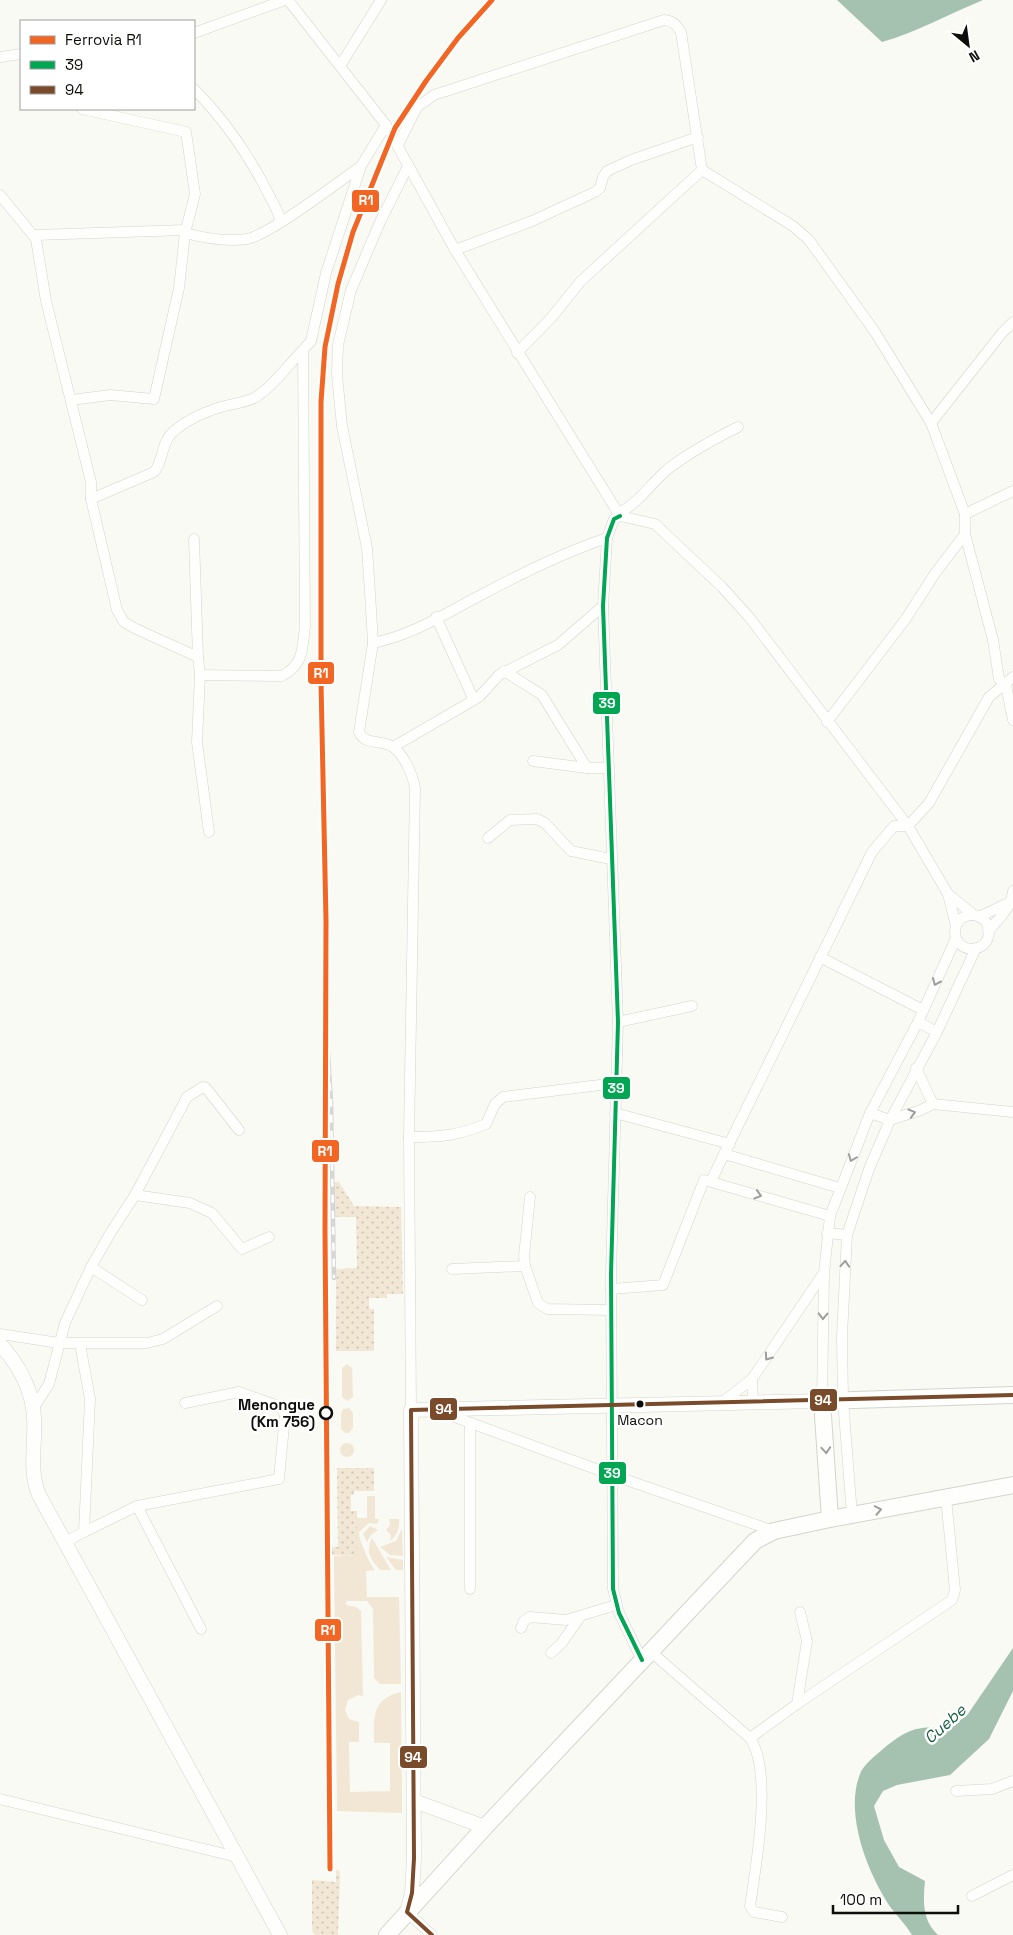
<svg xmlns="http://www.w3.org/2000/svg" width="1013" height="1935" font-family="'Space Grotesk',sans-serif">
	<defs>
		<pattern id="grass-dots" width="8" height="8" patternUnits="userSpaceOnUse" patternTransform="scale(1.25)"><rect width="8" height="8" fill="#f1e7d4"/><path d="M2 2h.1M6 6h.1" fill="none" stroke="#cdc5b5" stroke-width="1.8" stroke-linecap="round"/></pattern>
	</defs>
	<rect width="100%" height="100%" fill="#f9faf3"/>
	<!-- grass -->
	<g fill="url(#grass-dots)">
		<polygon points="334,1182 339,1182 354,1206 401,1207 403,1294 387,1294 387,1298 369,1298 369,1309 374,1309 374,1351 336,1351 336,1269 357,1268 356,1217 335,1217"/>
		<polygon points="337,1468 374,1468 374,1491 354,1491 354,1495 351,1495 351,1511 357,1511 357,1555 332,1555 331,1547 338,1547"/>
		<polygon points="336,1870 340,1871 338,1935 315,1935 312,1930 312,1880 336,1882"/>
	</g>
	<!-- garden -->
	<g fill="#f1e7d4">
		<polygon points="347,1364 352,1368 353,1397 347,1401 342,1397 342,1368"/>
		<polygon points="349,1408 353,1413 353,1428 349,1433 345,1433 341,1429 341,1414 343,1409"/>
		<circle cx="347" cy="1450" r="7"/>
		<path d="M367,1496H375V1519H379L377,1524L369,1523L359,1532C359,1540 369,1563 375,1570L366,1571L367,1597H399L401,1684H380L374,1678L373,1609L367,1601H346V1605L356,1607L361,1611L363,1696L358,1695L348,1700L345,1710L349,1719L359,1722V1742H349L350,1792L390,1791V1743H374C374,1718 371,1699 401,1692L402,1813L337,1811L334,1556L357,1555V1518H367Z"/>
		<path d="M389,1519H399C400,1528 397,1535 390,1541L391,1535L386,1530L390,1525Z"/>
		<polygon points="370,1526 378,1530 371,1535 367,1542 363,1534"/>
		<polygon points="402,1529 403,1556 390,1555 380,1547 396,1541"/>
		<path d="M372,1538L391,1570H380C371,1560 365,1552 372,1538Z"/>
		<polygon points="386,1557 403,1560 403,1570 396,1570"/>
	</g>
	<!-- water -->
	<g fill="#a4c2af">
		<path d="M837,0H983C949,14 917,32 882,42Z"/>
		<path d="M1013,1648V1691L989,1739L950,1775L897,1785L883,1791L874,1806L884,1840L899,1867L925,1881C923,1901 922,1920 938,1935H912C906,1925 898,1917 891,1908C868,1874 844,1814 860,1774C863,1765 876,1755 883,1749C908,1729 917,1725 949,1729L968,1714Z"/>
	</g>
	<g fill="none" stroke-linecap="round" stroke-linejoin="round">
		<defs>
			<g id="street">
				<polyline points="288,0 386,125 455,250 620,516 655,524 722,587 749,617 908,826 948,894 956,926"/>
				<polyline points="194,33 285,0"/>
				<polyline points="0,57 21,54"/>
				<polyline points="340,66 381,0"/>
				<path d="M194,89C226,121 250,157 270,197C274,205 280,214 280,222"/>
				<path d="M398,145L417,107L434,95L664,20C673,21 676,24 681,32L702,170L581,281L551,318L517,353"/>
				<path d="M408,166L380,222L351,290L338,345L337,375L342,426L367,548L370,593L373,643L359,732C365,746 382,739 393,747C404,755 413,775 415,788L409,1137L411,1410"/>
				<polyline points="702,170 793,226 809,240 875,332 931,423 965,514 965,534 993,640 999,679 1006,685 1013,720"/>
				<polyline points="0,195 36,239 46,301 91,482 91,499 117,610 124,622 134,628 198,657 200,675 197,742 209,832"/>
				<path d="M36,239V235L185,230V233C204,238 228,242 247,239C268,236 340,181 361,166"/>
				<polyline points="455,250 532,221 595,192 600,188 603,177 607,171 631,160 698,137"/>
				<polyline points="71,400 110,395 154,399 179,288 185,233 195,194 186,132 82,109"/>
				<polyline points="931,423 1002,333 1013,322"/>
				<path d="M91,499L154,472C164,461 161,442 173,432C185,421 205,412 221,407C232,404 243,403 254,398C272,388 288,365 303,350"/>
				<path d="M619,513C639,503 651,483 668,469C690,452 714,439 738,427"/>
				<polyline points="965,514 1013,491"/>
				<polyline points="620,516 614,519 607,538 603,606 618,1022 611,1274 613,1589 619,1613 642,1660"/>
				<polyline points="194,539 198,657"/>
				<polyline points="436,617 473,698"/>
				<path d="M373,643C413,635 444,614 481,595C522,573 562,553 607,538"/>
				<polyline points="504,671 542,695 587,768"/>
				<path d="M200,675L282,676C304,664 302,649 305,627L303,350L311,341L326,273L361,166L386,125"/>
				<polyline points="827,722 905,620 936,572 965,534"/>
				<polyline points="393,747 479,697 499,675 558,645 603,606"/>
				<polyline points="533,761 587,768 609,768"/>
				<polyline points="488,838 510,820 537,819 545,823 571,851 611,859"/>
				<polyline points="948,894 974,915"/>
				<circle cx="972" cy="932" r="17"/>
				<polyline points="979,917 1012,901"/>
				<path d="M988,931C1000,918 1011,908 1013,891"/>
				<polyline points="820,957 923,1010"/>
				<polyline points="618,1022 692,1006"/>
				<polyline points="918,1022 937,1032"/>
				<polyline points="916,1068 933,1104"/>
				<polyline points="615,1113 730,1144"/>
				<polyline points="870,1113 890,1120 921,1110 933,1104 1013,1112"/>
				<path d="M409,1137C442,1137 456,1136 486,1124L495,1104L503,1097L616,1083"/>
				<polyline points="724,1154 840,1188"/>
				<polyline points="711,1181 872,852 894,826 908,826 929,803 989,697 1013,677"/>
				<polyline points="135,1195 190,1203 212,1213 242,1249 269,1237"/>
				<polyline points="530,1197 524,1256 525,1266 538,1303 547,1309 611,1310"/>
				<polyline points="827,1233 847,1235"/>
				<polyline points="91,1267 142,1300"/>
				<polyline points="452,1269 525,1266"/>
				<polyline points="611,1289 663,1285 704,1180 830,1216"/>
				<polyline points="0,1334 59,1343 147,1343 163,1339 217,1306"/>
				<polyline points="752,1379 753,1403"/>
				<polyline points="822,1401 824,1273 830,1216 870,1113 918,1022 956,938"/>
				<polyline points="720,1404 752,1379 823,1274"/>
				<polyline points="33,1409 49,1384 65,1323 91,1267 111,1232 135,1195 187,1097 203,1087 206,1088 239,1130"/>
				<polyline points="441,1412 612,1475 774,1531"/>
				<polyline points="470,1423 470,1589"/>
				<polyline points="137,1506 201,1629"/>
				<polyline points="852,1515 843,1400 842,1336 847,1235 869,1169 890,1120 937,1032 976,948"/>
				<polyline points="84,1532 137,1506 279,1479 285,1415 281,1407 239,1392 185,1403"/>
				<polyline points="65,1542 84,1532 90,1399 80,1344"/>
				<polyline points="521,1628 524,1621 530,1617 566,1620 616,1605"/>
				<polyline points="650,1651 750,1738 797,1704 952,1600 955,1590 946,1498"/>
				<polyline points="551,1653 561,1644 580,1617"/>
				<polyline points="797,1704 807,1641 800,1612"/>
				<path d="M750,1738C773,1772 756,1866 750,1906L754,1912L782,1917"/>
				<polyline points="956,1791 992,1789 1013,1781"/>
				<polyline points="0,1799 237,1857"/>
				<polyline points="972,1896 1013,1875"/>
				<polyline points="407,1912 432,1935"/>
			</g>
			<g id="secondary">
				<path d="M0,1344C16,1362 29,1383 33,1408C38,1437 27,1466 39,1495L280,1935"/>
				<polyline points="414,1801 485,1827"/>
				<polyline points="407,1912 412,1893 414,1858 411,1410 822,1401"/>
			</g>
			<g id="primary">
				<polyline points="830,1519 822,1401 1013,1395"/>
				<polyline points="387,1935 485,1827 755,1541 774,1531 830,1519 1013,1485"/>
			</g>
		</defs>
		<!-- street casing -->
		<use href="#street" stroke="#d3d4ce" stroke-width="11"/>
		<!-- secondary casing -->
		<use href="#secondary" stroke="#d3d4ce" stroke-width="15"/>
		<!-- primary casing -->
		<use href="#primary" stroke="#d3d4ce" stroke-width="18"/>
		<!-- street -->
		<use href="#street" stroke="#fefefd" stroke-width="10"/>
		<!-- secondary -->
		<use href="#secondary" stroke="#fefefd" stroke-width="14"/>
		<!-- primary -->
		<use href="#primary" stroke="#fefefd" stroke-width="16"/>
		<defs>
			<polyline id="rail" points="325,1003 331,1103 334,1278"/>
		</defs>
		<!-- rail casing -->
		<use href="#rail" stroke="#d6d6d4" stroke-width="4.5"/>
		<!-- rail -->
		<use href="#rail" stroke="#fff" stroke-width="2.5" stroke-dasharray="8" stroke-linecap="butt"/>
		<defs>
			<polyline id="bus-1" points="620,516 614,519 607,538 603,606 618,1022 611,1274 613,1589 619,1613 642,1660"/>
			<polyline id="bus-2" points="432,1935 407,1912 412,1893 414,1858 411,1410 1013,1395"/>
		</defs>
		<!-- bus-1 casing -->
		<use href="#bus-1" stroke="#fff" stroke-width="8"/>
		<!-- bus-2 casing -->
		<use href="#bus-2" stroke="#fff" stroke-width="8"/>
		<!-- bus-1 -->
		<use href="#bus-1" stroke="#00a651" stroke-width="4"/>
		<!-- bus-2 -->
		<use href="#bus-2" stroke="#7a4b2a" stroke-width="4"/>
		<defs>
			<polyline id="rail-1" points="330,1869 325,1229 326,920 321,682 321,402 325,347 338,284 353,232 395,128 426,81 458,38 492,0"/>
		</defs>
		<!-- rail-1 casing -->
		<use href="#rail-1" stroke="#fff" stroke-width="9"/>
		<!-- rail-1 -->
		<use href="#rail-1" stroke="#f26522" stroke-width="5"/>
	</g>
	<!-- one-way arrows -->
	<defs><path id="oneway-chevron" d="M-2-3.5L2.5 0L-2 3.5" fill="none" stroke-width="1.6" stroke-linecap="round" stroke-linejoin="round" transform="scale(1.25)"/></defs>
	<g stroke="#9e9e9c">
		<use href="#oneway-chevron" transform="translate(936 982) rotate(114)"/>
		<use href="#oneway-chevron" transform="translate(912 1113) rotate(-16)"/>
		<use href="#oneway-chevron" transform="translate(852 1158) rotate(111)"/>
		<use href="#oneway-chevron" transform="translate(758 1195) rotate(17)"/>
		<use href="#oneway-chevron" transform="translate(845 1264) rotate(-86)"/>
		<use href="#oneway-chevron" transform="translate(823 1316) rotate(91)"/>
		<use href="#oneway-chevron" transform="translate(768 1357) rotate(125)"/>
		<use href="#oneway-chevron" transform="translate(826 1450) rotate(86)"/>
		<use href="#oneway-chevron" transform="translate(878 1510) rotate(-11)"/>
	</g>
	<!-- markers -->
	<circle fill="#0d0e0a" stroke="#fff" stroke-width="2" cx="640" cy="1404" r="4.5"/>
	<circle fill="#fff" stroke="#0d0e0a" stroke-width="2.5" cx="326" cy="1413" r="6"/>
	<g text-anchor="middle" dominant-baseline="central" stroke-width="5" stroke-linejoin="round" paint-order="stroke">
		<!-- bus labels -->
		<g font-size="14" fill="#0d0e0a" stroke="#fff">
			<text x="640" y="1420">Macon</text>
		</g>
		<!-- stop labels -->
		<g font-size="15" font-weight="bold" fill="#0d0e0a" stroke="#fff" text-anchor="end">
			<text x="315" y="1404">Menongue<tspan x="315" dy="17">(Km 756)</tspan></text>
		</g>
		<!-- water labels -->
		<g font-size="16" font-style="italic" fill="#186141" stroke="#fff">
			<text transform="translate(945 1724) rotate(-42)">Cuebe</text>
		</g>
	</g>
	<g stroke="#fff" stroke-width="2">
		<rect x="351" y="189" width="29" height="24" rx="5" fill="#f26522"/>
		<rect x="307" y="661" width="28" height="24" rx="5" fill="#f26522"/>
		<rect x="592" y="691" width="29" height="24" rx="5" fill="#00a651"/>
		<rect x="602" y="1076" width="29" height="24" rx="5" fill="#00a651"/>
		<rect x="311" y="1139" width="29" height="24" rx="5" fill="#f26522"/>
		<rect x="809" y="1388" width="29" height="24" rx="5" fill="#7a4b2a"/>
		<rect x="429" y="1397" width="29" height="24" rx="5" fill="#7a4b2a"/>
		<rect x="598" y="1461" width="29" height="24" rx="5" fill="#00a651"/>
		<rect x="314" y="1618" width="28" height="24" rx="5" fill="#f26522"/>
		<rect x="399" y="1745" width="29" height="24" rx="5" fill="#7a4b2a"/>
	</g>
	<g font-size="14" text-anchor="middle" font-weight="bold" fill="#fff">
		<text x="366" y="205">R1</text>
		<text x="321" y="678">R1</text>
		<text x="607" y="708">39</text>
		<text x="616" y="1093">39</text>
		<text x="325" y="1156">R1</text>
		<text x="823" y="1405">94</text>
		<text x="444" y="1414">94</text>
		<text x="612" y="1478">39</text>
		<text x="328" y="1635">R1</text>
		<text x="413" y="1762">94</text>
	</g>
	<!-- legend -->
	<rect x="20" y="20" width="175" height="90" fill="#ffffff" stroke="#9e9f9d"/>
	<rect x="30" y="36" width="25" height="8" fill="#f26522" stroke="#9e9f9d"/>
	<text x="65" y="45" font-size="15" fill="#0d0e0a">Ferrovia R1</text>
	<rect x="30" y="61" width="25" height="8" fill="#00a651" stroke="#9e9f9d"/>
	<text x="65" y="70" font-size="15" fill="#0d0e0a">39</text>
	<rect x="30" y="86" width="25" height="8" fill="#7a4b2a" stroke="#9e9f9d"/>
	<text x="65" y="95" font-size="15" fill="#0d0e0a">94</text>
	<!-- north arrow -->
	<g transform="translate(968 45) rotate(151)" stroke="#ffffff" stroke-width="4" paint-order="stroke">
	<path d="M0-4L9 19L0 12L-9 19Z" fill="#0d0e0a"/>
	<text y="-8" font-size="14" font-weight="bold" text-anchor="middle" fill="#0d0e0a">N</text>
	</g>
	<!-- scale -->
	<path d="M833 1905v8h125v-8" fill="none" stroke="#0d0e0a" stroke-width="2.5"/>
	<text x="840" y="1905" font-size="15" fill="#0d0e0a" stroke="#ffffff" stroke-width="4" paint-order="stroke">100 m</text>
</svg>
